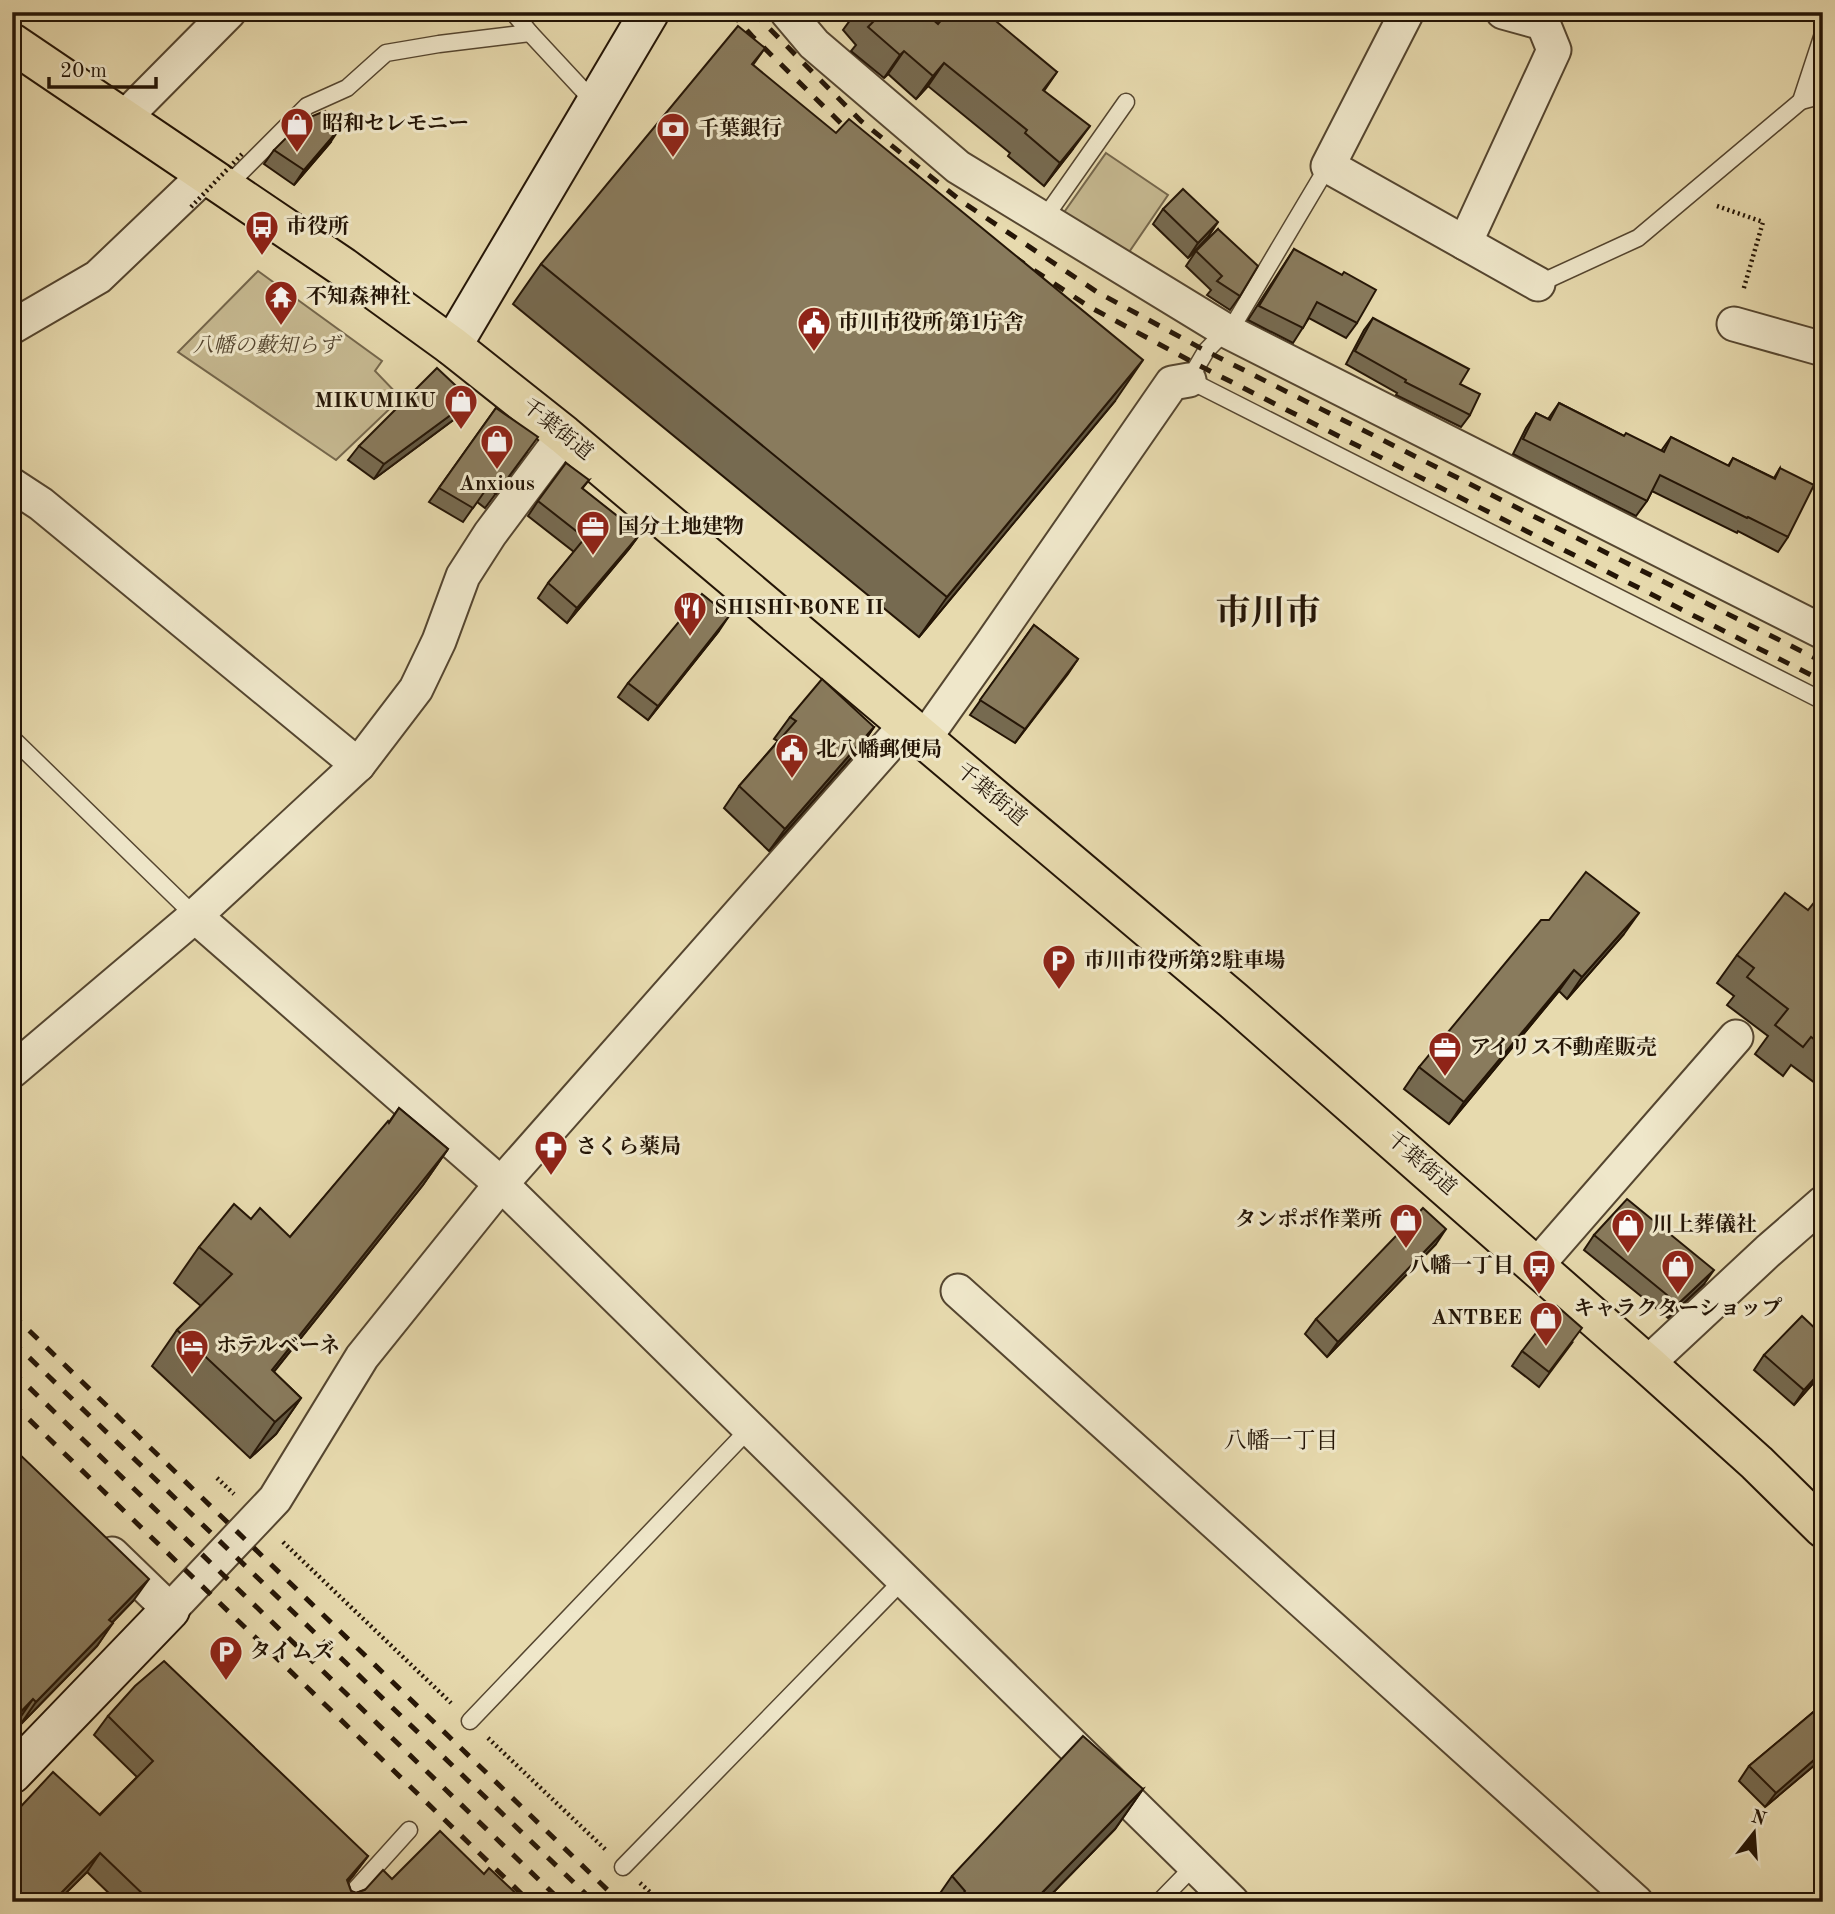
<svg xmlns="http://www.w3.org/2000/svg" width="1835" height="1914" font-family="'Old Standard TT','Noto Serif JP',serif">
	<rect width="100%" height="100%" fill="#e7daae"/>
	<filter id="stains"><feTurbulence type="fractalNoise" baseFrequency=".00286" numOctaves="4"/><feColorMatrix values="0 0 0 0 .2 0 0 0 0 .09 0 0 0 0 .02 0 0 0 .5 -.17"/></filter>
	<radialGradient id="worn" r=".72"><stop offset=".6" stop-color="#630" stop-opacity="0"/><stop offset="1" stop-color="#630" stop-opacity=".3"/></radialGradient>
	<!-- green -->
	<g fill="#c6b991" stroke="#75674c" stroke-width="2">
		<polygon points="1106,153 1168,195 1123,261 1060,218"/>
		<polygon points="258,271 382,361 375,371 401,398 336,460 178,352"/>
	</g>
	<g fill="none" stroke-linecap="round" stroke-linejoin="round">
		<defs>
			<g id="lane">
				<polyline points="513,12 530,33 596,104"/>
				<polyline points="1801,101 1823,34"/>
				<polyline points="1328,166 1237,319 1206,351 1189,380 1823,701"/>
				<polyline points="226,187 307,106 347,88 386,53 439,44 530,33"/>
				<polyline points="1043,220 1126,102"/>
				<polyline points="1538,284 1638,238 1801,101 1823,95"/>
				<polyline points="12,738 195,916"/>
				<polyline points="470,1721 750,1428"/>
				<polyline points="623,1867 904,1579"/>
				<polyline points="344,1902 409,1830"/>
				<polyline points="1159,1902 1195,1865"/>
			</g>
			<g id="street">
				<polyline points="787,12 814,44 958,167 1225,330 1823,632"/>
				<polyline points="1407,12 1328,166 1538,284"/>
				<polyline points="124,118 229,12"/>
				<polyline points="1465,243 1554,50 1543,23 1503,12"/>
				<polyline points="1734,324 1823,349"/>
				<polyline points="12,327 98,277 206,174"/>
				<polyline points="12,485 41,504 358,765"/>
				<polyline points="924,739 992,643 1172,383 1189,380"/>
				<polyline points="195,916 501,1184 1232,1902"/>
				<polyline points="12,1071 195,916 358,765 416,689 439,641 463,576 490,534 564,435"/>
				<polyline points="1537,1265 1736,1037"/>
				<polyline points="958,1291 1636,1902"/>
				<polyline points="1647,1364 1768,1251 1823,1203"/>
				<polyline points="112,1554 170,1610 275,1499 362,1357 501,1184 907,724"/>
			</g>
			<g id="secondary">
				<polyline points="452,346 649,13"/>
				<polyline points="12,1774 170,1610"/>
			</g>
			<polyline id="highway" points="12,43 343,267 452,346 564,435 1234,1001 1647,1364 1757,1463 1823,1528"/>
		</defs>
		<!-- lane casing -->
		<use href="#lane" stroke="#554630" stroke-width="19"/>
		<!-- street casing -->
		<use href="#street" stroke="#554630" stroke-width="37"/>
		<!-- secondary casing -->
		<use href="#secondary" stroke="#241506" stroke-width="42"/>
		<!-- highway casing -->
		<use href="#highway" stroke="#241506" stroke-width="42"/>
		<!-- path -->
		<g stroke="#241506" stroke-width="4.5" stroke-dasharray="2 3.5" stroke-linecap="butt">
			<polyline points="1717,206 1763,222 1743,291"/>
			<polyline points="217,1478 234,1494"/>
			<polyline points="283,1542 451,1703"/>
			<polyline points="488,1738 606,1850"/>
			<polyline points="640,1883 661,1902"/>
		</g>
		<!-- lane -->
		<use href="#lane" stroke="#efe7ca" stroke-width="16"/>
		<!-- street -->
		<use href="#street" stroke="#efe7ca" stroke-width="33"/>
		<!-- secondary -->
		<use href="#secondary" stroke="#efe7ca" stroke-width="38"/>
		<!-- highway -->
		<use href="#highway" stroke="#e7daae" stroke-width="38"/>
		<!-- rail -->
		<g stroke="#241506" stroke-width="5" stroke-dasharray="12 12" stroke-linecap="butt">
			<polyline points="731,12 752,36 857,139"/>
			<polyline points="753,12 861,121 961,201 1097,292 1206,351 1823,662"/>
			<polyline points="1014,257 1088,306 1198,365 1823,681"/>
			<polyline points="12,1314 620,1902"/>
			<polyline points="12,1341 594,1902"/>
			<polyline points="12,1371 562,1902"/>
			<polyline points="12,1403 530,1902"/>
		</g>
		<!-- path-bridge -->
		<polyline stroke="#241506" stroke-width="4.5" stroke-dasharray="2 3.5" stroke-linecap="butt" points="191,207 244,152"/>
	</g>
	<!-- wall -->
	<g fill="#766a50" stroke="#241506" stroke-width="2">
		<polygon points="856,12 924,12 938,24 1057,72 1044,91 1073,149 1044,186 1008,156 1010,153 928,86 916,99 888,74 884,78 851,51 856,45 843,30"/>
		<polygon points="765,48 753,65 1115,401 919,637 513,304 541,264"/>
		<polygon points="330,143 294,185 264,164 274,150"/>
		<polygon points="1163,209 1208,237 1188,258 1153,224"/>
		<polygon points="1218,229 1240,296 1230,310 1207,295 1211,290 1186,266 1196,251"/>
		<polygon points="1294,249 1357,323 1346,338 1309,318 1293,343 1248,320"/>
		<polygon points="1373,318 1460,384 1470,415 1461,427 1396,395 1397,393 1346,364 1364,330"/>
		<polygon points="471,400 460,415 374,479 348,460 359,446"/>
		<polygon points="1559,403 1624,436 1661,451 1671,437 1728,466 1733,458 1774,478 1780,468 1788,537 1778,552 1738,531 1737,533 1652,491 1647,501 1636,516 1513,454 1526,428 1536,413 1548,419"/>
		<polygon points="496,408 527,452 485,508 477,502 463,522 429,502"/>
		<polygon points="589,480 582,489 640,534 629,549 567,623 538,598 548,583 574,552 528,516 538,501"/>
		<polygon points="1823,568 1823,595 1817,594"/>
		<polygon points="1034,625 1078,659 1015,743 970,715"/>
		<polygon points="719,631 648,720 618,697 628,683"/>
		<polygon points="790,717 874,727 859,749 769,851 724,808 739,786 778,741 774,739"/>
		<polygon points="1823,905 1823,1081 1819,1086 1791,1065 1783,1076 1755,1054 1768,1036 1727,1005 1734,996 1717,983 1737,955 1808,910"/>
		<polygon points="1624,934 1567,999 1559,991 1449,1124 1404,1089 1419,1067"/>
		<polygon points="399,1108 448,1149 423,1185 274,1372 301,1398 276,1434 250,1458 152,1366 177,1330 201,1306 174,1283 199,1247 251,1219 290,1237 389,1122"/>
		<polygon points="1594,1235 1704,1284 1668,1318 1584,1250"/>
		<polygon points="1436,1244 1327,1357 1305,1334 1316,1319"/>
		<polygon points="1572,1343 1539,1387 1512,1366 1522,1351"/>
		<polygon points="1764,1355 1823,1372 1794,1405 1754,1370"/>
		<polygon points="12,1445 14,1449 133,1601 112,1623 97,1646 20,1725 17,1722 12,1727"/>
		<polygon points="1823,1704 1823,1758 1765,1807 1739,1781 1749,1766"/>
		<polygon points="108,1716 368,1856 348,1882 351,1891 356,1893 392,1879 484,1874 525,1902 118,1902 87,1872 64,1894 12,1902 137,1777 94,1735"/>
		<polygon points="1143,1789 1115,1829 1044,1902 934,1902 952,1876"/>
	</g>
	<!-- shaded-wall -->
	<g fill="#605641" stroke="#241506" stroke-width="2">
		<polygon points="904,51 888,74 884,78 900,55"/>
		<polygon points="944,63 928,86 916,99 933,76"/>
		<polygon points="1090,126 1073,149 1044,186 1060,163"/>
		<polygon points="340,128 330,143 294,185 304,170"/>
		<polygon points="1218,222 1208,237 1188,258 1198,243"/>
		<polygon points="1143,360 1115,401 919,637 947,597"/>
		<polygon points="471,400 460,415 374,479 384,464"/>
		<polygon points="640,534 629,549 567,623 577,608"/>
		<polygon points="1823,585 1823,595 1817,594"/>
		<polygon points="729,616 719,631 648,720 658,706"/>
		<polygon points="1078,659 1068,674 1015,743 1025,729"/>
		<polygon points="874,727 859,749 769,851 785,829"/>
		<polygon points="1639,913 1624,934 1567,999 1582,977"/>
		<polygon points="1574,970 1559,991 1449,1124 1464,1102"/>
		<polygon points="448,1149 423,1185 251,1400 272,1370"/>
		<polygon points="1446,1229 1436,1244 1327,1357 1338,1342"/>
		<polygon points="1714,1270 1704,1284 1668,1318 1678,1304"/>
		<polygon points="1823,1369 1823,1372 1794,1405 1804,1390"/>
		<polygon points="301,1398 276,1434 250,1458 275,1422"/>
		<polygon points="149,1579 133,1601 93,1642 109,1620"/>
		<polygon points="113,1623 97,1646 20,1725 36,1702"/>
		<polygon points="33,1699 17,1722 12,1727 12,1721"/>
		<polygon points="1823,1752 1823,1758 1765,1807 1776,1793"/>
		<polygon points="1143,1789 1115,1829 1044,1902 1033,1902"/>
		<polygon points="100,1853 87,1872 57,1902 62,1892"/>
		<polygon points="368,1856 354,1875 334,1899 347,1880"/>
	</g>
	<!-- building -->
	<g fill="#897b5d" stroke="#241506" stroke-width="2">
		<polygon points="864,12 924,12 938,24 948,12 985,12 1057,72 1043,90 1090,126 1060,163 1025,133 1027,130 944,63 933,76 904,51 900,55 868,27 873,22"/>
		<polygon points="738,26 765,48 752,64 836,133 849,119 1143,360 947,597 541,264"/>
		<polygon points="325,111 340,128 304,170 274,150 305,119"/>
		<polygon points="1183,189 1218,222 1198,243 1163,209"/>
		<polygon points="1218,229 1258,266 1240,296 1217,281 1222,276 1196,251"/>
		<polygon points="1294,249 1342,275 1344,272 1376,290 1357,323 1317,302 1303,328 1259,306"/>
		<polygon points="1373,318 1469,369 1460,384 1480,394 1470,415 1405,382 1406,380 1355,351"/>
		<polygon points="437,368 471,400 384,464 359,446"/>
		<polygon points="1559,403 1624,436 1626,433 1664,452 1671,437 1729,466 1733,458 1775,479 1780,468 1814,485 1788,537 1748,517 1747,518 1660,475 1647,501 1523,439 1536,413 1550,420"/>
		<polygon points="496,408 538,437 496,494 487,488 473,508 439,488"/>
		<polygon points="566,463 589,480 582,488 640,534 577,608 548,583 585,538 538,501"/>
		<polygon points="702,594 729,616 658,706 628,683"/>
		<polygon points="1034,625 1078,659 1025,729 980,700"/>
		<polygon points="822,679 874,727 785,829 739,786 796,721 790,717"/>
		<polygon points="1586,872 1639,913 1582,977 1574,970 1464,1102 1419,1067 1541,920 1549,920"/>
		<polygon points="1785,893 1808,910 1816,900 1823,905 1823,1046 1811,1037 1803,1047 1775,1025 1788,1009 1747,977 1754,968 1737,955"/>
		<polygon points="399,1108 448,1149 272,1370 301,1398 275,1422 177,1330 232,1274 199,1247 234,1204 251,1219 260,1208 290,1237 388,1121 389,1123"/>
		<polygon points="1627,1199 1714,1270 1678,1304 1594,1235"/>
		<polygon points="1423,1208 1446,1229 1338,1342 1316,1319"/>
		<polygon points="1557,1306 1582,1328 1549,1372 1522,1351"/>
		<polygon points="1802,1316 1823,1336 1823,1369 1804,1390 1764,1355"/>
		<polygon points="12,1445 14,1449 149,1579 109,1620 113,1623 36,1702 33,1699 12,1721"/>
		<polygon points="164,1661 368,1856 347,1880 351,1891 356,1893 365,1890 383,1870 392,1879 440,1831 484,1874 489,1868 525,1902 145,1902 148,1899 100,1853 62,1892 66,1896 61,1902 12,1902 12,1816 53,1772 100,1815 153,1761 108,1716 135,1686"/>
		<polygon points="1823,1704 1823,1752 1776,1793 1749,1766"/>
		<polygon points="1083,1736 1143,1789 1033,1902 959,1902 958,1900 965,1891 952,1876"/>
	</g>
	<!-- icons -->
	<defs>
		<symbol id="shop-pin" viewBox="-11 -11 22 30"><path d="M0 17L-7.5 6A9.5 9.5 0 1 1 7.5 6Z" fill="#8f2418" stroke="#efe7ca"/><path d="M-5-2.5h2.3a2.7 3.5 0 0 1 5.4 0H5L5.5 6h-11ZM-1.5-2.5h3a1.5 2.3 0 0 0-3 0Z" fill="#fff"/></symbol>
		<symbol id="bank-pin" viewBox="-11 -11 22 30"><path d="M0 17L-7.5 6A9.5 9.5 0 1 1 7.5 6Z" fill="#8f2418" stroke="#efe7ca"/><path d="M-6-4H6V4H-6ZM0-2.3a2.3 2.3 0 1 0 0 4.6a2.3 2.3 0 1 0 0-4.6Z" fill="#fff"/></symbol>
		<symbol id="bus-pin" viewBox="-11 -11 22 30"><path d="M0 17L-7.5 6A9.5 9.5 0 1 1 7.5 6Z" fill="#8f2418" stroke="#efe7ca"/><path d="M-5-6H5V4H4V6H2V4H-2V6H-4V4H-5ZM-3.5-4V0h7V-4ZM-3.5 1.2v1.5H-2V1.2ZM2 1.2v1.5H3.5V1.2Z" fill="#fff"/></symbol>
		<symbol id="temple-pin" viewBox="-11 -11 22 30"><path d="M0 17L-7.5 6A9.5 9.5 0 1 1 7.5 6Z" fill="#8f2418" stroke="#efe7ca"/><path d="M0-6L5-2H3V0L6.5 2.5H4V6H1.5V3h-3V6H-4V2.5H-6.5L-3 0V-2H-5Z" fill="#fff"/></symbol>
		<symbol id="civic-pin" viewBox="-11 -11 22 30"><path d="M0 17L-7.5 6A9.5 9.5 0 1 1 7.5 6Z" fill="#8f2418" stroke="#efe7ca"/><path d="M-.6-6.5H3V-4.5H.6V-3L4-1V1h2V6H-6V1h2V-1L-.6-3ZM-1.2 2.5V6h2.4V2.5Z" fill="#fff"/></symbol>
		<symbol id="office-pin" viewBox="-11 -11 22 30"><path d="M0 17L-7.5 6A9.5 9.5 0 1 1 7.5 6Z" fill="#8f2418" stroke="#efe7ca"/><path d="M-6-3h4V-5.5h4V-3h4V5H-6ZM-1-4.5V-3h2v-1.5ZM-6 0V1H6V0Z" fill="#fff"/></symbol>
		<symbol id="restaurant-pin" viewBox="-11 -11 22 30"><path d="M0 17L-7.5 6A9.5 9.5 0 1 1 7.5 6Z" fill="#8f2418" stroke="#efe7ca"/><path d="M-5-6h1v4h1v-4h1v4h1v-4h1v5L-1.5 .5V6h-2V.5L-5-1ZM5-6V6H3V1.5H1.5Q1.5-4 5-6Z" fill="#fff"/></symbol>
		<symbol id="parking-pin" viewBox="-11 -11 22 30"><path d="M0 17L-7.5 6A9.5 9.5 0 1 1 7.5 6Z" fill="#8f2418" stroke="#efe7ca"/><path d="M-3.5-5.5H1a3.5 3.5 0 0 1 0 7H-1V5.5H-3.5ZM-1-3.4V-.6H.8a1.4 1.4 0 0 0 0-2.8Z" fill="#fff"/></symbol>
		<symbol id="pharmacy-pin" viewBox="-11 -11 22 30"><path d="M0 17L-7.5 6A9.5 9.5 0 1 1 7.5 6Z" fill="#8f2418" stroke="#efe7ca"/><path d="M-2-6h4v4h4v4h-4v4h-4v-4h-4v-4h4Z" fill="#fff"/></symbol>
		<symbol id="hotel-pin" viewBox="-11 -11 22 30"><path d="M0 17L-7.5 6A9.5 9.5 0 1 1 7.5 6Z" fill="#8f2418" stroke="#efe7ca"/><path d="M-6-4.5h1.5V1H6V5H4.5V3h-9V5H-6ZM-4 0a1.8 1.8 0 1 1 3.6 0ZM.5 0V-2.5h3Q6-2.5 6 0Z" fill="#fff"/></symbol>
	</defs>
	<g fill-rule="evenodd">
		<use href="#shop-pin" x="278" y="105" width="38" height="52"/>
		<use href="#bank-pin" x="654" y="110" width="38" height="52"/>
		<use href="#bus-pin" x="243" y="208" width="38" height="52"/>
		<use href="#temple-pin" x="262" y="278" width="38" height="52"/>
		<use href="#civic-pin" x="795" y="304" width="38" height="52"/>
		<use href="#shop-pin" x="442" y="382" width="38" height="52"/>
		<use href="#shop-pin" x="478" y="422" width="38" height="52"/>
		<use href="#office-pin" x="574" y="508" width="38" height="52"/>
		<use href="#restaurant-pin" x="671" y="589" width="38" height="52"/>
		<use href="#civic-pin" x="773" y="731" width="38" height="52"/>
		<use href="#parking-pin" x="1040" y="942" width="38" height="52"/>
		<use href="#office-pin" x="1426" y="1029" width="38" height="52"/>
		<use href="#pharmacy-pin" x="532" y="1128" width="38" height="52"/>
		<use href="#shop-pin" x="1387" y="1201" width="38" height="52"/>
		<use href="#shop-pin" x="1609" y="1206" width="38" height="52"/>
		<use href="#bus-pin" x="1520" y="1247" width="38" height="52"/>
		<use href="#shop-pin" x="1659" y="1247" width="38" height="52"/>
		<use href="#shop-pin" x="1527" y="1299" width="38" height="52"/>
		<use href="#hotel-pin" x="173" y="1327" width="38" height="52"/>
		<use href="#parking-pin" x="207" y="1633" width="38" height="52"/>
	</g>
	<g text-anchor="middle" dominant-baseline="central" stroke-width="6" stroke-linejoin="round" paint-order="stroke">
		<!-- poi labels -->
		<g font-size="21" font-weight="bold" fill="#241506" stroke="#efe7ca" text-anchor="start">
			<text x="322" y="124">昭和セレモニー</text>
			<text x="698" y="129">千葉銀行</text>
			<text x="286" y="227">市役所</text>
			<text x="306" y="297">不知森神社</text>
			<text x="838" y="323">市川市役所 第1庁舎</text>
			<text x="436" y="401" text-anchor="end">MIKUMIKU</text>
			<text x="497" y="484" text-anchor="middle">Anxious</text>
			<text x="618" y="527">国分土地建物</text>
			<text x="714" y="608">SHISHI BONE II</text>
			<text x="816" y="750">北八幡郵便局</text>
			<text x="1084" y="961">市川市役所第2駐車場</text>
			<text x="1470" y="1048">アイリス不動産販売</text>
			<text x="576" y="1147">さくら薬局</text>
			<text x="1382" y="1220" text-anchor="end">タンポポ作業所</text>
			<text x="1652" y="1225">川上葬儀社</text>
			<text x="1514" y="1266" text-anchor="end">八幡一丁目</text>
			<text x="1678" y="1309" text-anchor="middle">キャラクターショップ</text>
			<text x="1522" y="1318" text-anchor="end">ANTBEE</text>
			<text x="216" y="1346">ホテルベーネ</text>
			<text x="250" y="1652">タイムズ</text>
		</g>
		<!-- park labels -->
		<g font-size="21" font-style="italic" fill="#554630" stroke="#efe7ca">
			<text x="266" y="346">八幡の藪知らず</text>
		</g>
		<!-- street labels -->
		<g font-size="21" fill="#241506" stroke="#efe7ca">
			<text transform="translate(557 430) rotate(39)">千葉街道</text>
			<text transform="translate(991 795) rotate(40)">千葉街道</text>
			<text transform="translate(1421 1164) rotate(41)">千葉街道</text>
		</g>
		<!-- neighbourhood labels -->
		<g font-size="23" fill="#241506" stroke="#efe7ca">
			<text x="1281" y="1441">八幡一丁目</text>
		</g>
		<!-- town labels -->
		<g font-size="35" font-weight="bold" fill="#241506" stroke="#efe7ca">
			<text x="1268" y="614">市川市</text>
		</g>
	</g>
	<!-- margin -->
	<rect width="1835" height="1914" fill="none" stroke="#e7daae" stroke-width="42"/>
	<rect x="14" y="14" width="1807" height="1886" fill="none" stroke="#241506" stroke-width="3.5"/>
	<rect x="21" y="21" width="1793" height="1872" fill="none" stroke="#241506" stroke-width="2"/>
	<!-- north arrow -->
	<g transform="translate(1754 1833) rotate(17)" stroke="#efe7ca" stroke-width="5" paint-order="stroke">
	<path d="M0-5L12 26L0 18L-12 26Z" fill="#241506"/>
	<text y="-10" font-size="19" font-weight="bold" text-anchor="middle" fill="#241506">N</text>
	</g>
	<!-- scale -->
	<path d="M49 77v10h107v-10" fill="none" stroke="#241506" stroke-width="3.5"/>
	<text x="60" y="77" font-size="21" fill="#241506" stroke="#efe7ca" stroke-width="5" paint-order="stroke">20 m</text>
	<rect width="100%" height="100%" filter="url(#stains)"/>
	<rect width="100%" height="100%" fill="url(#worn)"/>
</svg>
